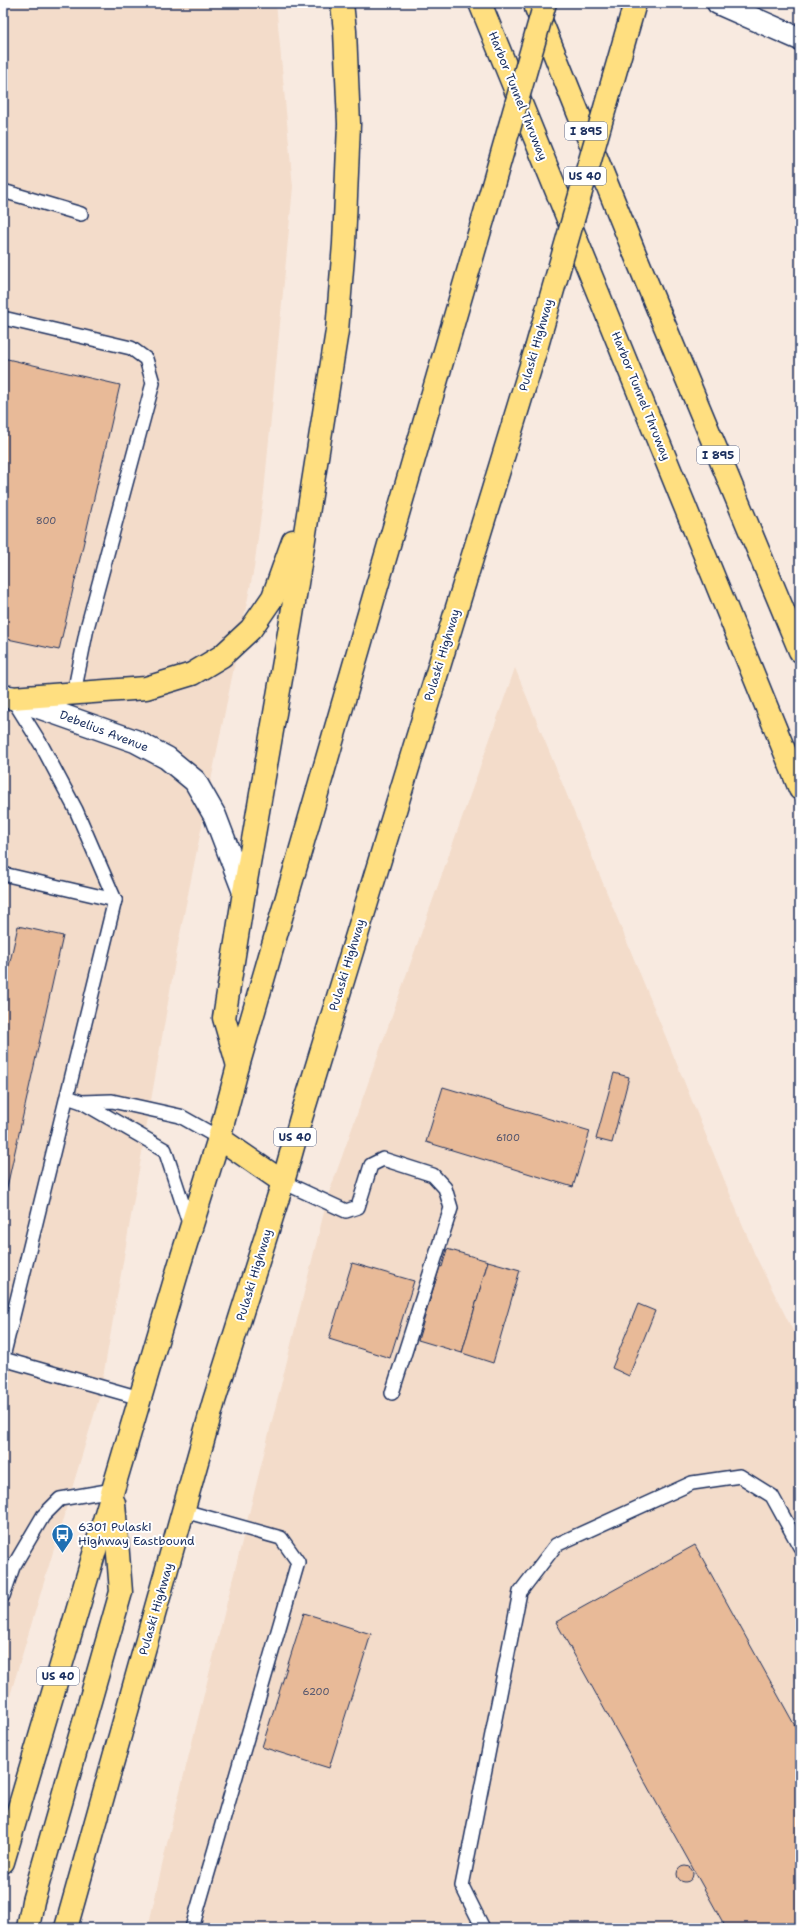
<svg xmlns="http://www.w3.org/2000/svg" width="803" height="1931" font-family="'Shantell Sans',sans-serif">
	<rect width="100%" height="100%" fill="#f8eae0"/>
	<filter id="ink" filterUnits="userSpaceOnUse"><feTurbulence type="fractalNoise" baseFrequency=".025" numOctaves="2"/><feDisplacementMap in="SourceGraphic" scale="8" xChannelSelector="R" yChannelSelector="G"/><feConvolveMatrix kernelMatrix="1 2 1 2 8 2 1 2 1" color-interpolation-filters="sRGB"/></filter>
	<g filter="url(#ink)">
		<!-- built -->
		<g fill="#f3dcca">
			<polygon points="3,3 276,3 293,187 264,492 254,568 179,939 100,1395 3,1719"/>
			<polygon points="515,668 755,1255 800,1345 800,1928 148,1928 168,1839 328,1196"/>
		</g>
		<!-- building -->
		<g fill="#e8ba98" stroke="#1b2f5e">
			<polygon points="3,358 120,385 59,650 3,638"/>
			<polygon points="18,926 63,936 3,1205 3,993"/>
			<polygon points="614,1073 629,1077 612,1143 596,1139"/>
			<polygon points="443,1087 590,1131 573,1187 426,1142"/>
			<polygon points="447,1249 488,1261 462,1353 418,1340 440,1266 442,1267"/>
			<polygon points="488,1261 520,1270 493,1363 462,1353"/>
			<polygon points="352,1263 414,1281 390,1358 329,1339"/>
			<polygon points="638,1304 655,1311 629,1376 612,1368"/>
			<polygon points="695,1545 800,1735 800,1928 726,1928 556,1622"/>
			<polygon points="304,1613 371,1634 329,1768 262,1747"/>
			<circle cx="685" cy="1874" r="8"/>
		</g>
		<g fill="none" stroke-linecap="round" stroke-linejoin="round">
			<defs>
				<g id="lane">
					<polyline points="3,191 81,214"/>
					<polyline points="3,318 131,348 146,359 153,383 87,628 74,693"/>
					<polyline points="3,874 115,900"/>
					<polyline points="67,1097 82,1102 165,1150 190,1226"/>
					<polyline points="82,1102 112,1101 180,1116 219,1138"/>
					<polyline points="283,1182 346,1211 358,1207 371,1165 383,1159 433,1175 445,1188 451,1208 392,1393"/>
					<polyline points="3,1357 115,900 76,810 42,746 12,698"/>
					<polyline points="3,1359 140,1398"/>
					<polyline points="184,1511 281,1538 298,1562 192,1928"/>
					<polyline points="3,1596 13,1567 43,1516 60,1499 113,1490"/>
					<polyline points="483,1928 462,1886 520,1592 556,1545 692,1483 740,1476 772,1496 800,1547"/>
				</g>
				<polyline id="street" points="718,3 800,39"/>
				<polyline id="secondary" points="10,697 135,741 167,758 195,781 215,816 244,892"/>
				<g id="primary">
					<polyline points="238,1066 224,1018 244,892"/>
					<polyline points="219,1138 283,1182"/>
					<polyline points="3,1862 180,1263 219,1138 238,1066 483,220"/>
					<polyline points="28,1928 33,1901 121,1592 114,1503"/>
					<polyline points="66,1928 214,1401 283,1182 301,1118 536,349"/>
				</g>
				<g id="highway">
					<polyline points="480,3 800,789"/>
					<polyline points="536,8 637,259 800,651"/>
					<polyline points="12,698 146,688 192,674 222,656 251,629 273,597 293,541"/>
					<polyline points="244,892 291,621 337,331 344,244 349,124 345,31 342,3"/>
				</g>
			</defs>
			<!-- lane casing -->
			<use href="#lane" stroke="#1b2f5e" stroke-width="16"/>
			<!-- street casing -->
			<use href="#street" stroke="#1b2f5e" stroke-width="25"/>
			<!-- secondary casing -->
			<use href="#secondary" stroke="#1b2f5e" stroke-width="25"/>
			<!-- primary casing -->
			<use href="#primary" stroke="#1b2f5e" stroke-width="25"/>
			<!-- highway casing -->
			<use href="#highway" stroke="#1b2f5e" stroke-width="25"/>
			<!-- lane -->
			<use href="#lane" stroke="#fff" stroke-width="13"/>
			<!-- street -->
			<use href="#street" stroke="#fff" stroke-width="22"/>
			<!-- secondary -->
			<use href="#secondary" stroke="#fff" stroke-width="22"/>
			<!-- primary -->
			<use href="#primary" stroke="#ffdf80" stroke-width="22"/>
			<!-- highway -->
			<use href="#highway" stroke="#ffdf80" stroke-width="22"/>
			<defs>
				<g id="primary-bridge">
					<polyline points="483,220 545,3"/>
					<polyline points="536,349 635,3"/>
				</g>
			</defs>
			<!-- primary-bridge casing -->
			<use href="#primary-bridge" stroke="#1b2f5e" stroke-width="25" stroke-linecap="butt"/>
			<!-- primary-bridge -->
			<use href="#primary-bridge" stroke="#ffdf80" stroke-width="22"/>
		</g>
	</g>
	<!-- icons -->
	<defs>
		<symbol id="bus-pin" viewBox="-11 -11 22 30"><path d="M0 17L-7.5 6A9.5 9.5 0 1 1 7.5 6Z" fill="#1f6fb2" stroke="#fff"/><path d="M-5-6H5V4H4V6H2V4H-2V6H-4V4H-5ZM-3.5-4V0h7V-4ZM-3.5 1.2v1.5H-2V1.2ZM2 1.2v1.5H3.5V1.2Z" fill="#fff"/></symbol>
	</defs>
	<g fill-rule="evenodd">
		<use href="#bus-pin" x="50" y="1522" width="25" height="34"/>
	</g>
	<g text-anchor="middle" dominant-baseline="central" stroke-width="4" stroke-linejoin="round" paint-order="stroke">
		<!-- number labels -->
		<g font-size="10" fill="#4e526c">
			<text x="46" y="520">800</text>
			<text x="508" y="1137">6100</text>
			<text x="316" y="1691">6200</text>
		</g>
		<!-- shield labels -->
		<g fill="#fff" stroke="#5f6d8e" stroke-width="1">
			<rect x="565" y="122" width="42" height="18" rx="3"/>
			<rect x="564" y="167" width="42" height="18" rx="3"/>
			<rect x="697" y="446" width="42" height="18" rx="3"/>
			<rect x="274" y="1128" width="42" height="18" rx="3"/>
			<rect x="37" y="1667" width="42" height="18" rx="3"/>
		</g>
		<g font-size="11" font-weight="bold" fill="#1b2f5e">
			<text x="586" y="131">I 895</text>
			<text x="585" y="176">US 40</text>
			<text x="718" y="455">I 895</text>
			<text x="295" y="1137">US 40</text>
			<text x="58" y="1676">US 40</text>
		</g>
		<!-- street labels -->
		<g font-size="12" fill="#1b2f5e" stroke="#fff">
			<text transform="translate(518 96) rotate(68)">Harbor Tunnel Thruway</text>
			<text transform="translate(536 345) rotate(-74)">Pulaski Highway</text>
			<text transform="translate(641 396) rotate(68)">Harbor Tunnel Thruway</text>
			<text transform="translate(442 655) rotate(-73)">Pulaski Highway</text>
			<text transform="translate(104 731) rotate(21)">Debelius Avenue</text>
			<text transform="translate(347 965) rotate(-73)">Pulaski Highway</text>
			<text transform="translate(254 1275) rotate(-73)">Pulaski Highway</text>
			<text transform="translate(156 1609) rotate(-74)">Pulaski Highway</text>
		</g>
		<!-- poi labels -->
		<g font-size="12" fill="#1b2f5e" stroke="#fff" text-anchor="start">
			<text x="78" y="1527">6301 Pulaski<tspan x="78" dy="14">Highway Eastbound</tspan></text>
		</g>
	</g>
	<!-- margin -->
	<rect width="803" height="1931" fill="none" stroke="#fff" stroke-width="16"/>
	<rect x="8" y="8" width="787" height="1915" fill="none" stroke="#1b2f5e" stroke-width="1.5" filter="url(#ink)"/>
</svg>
